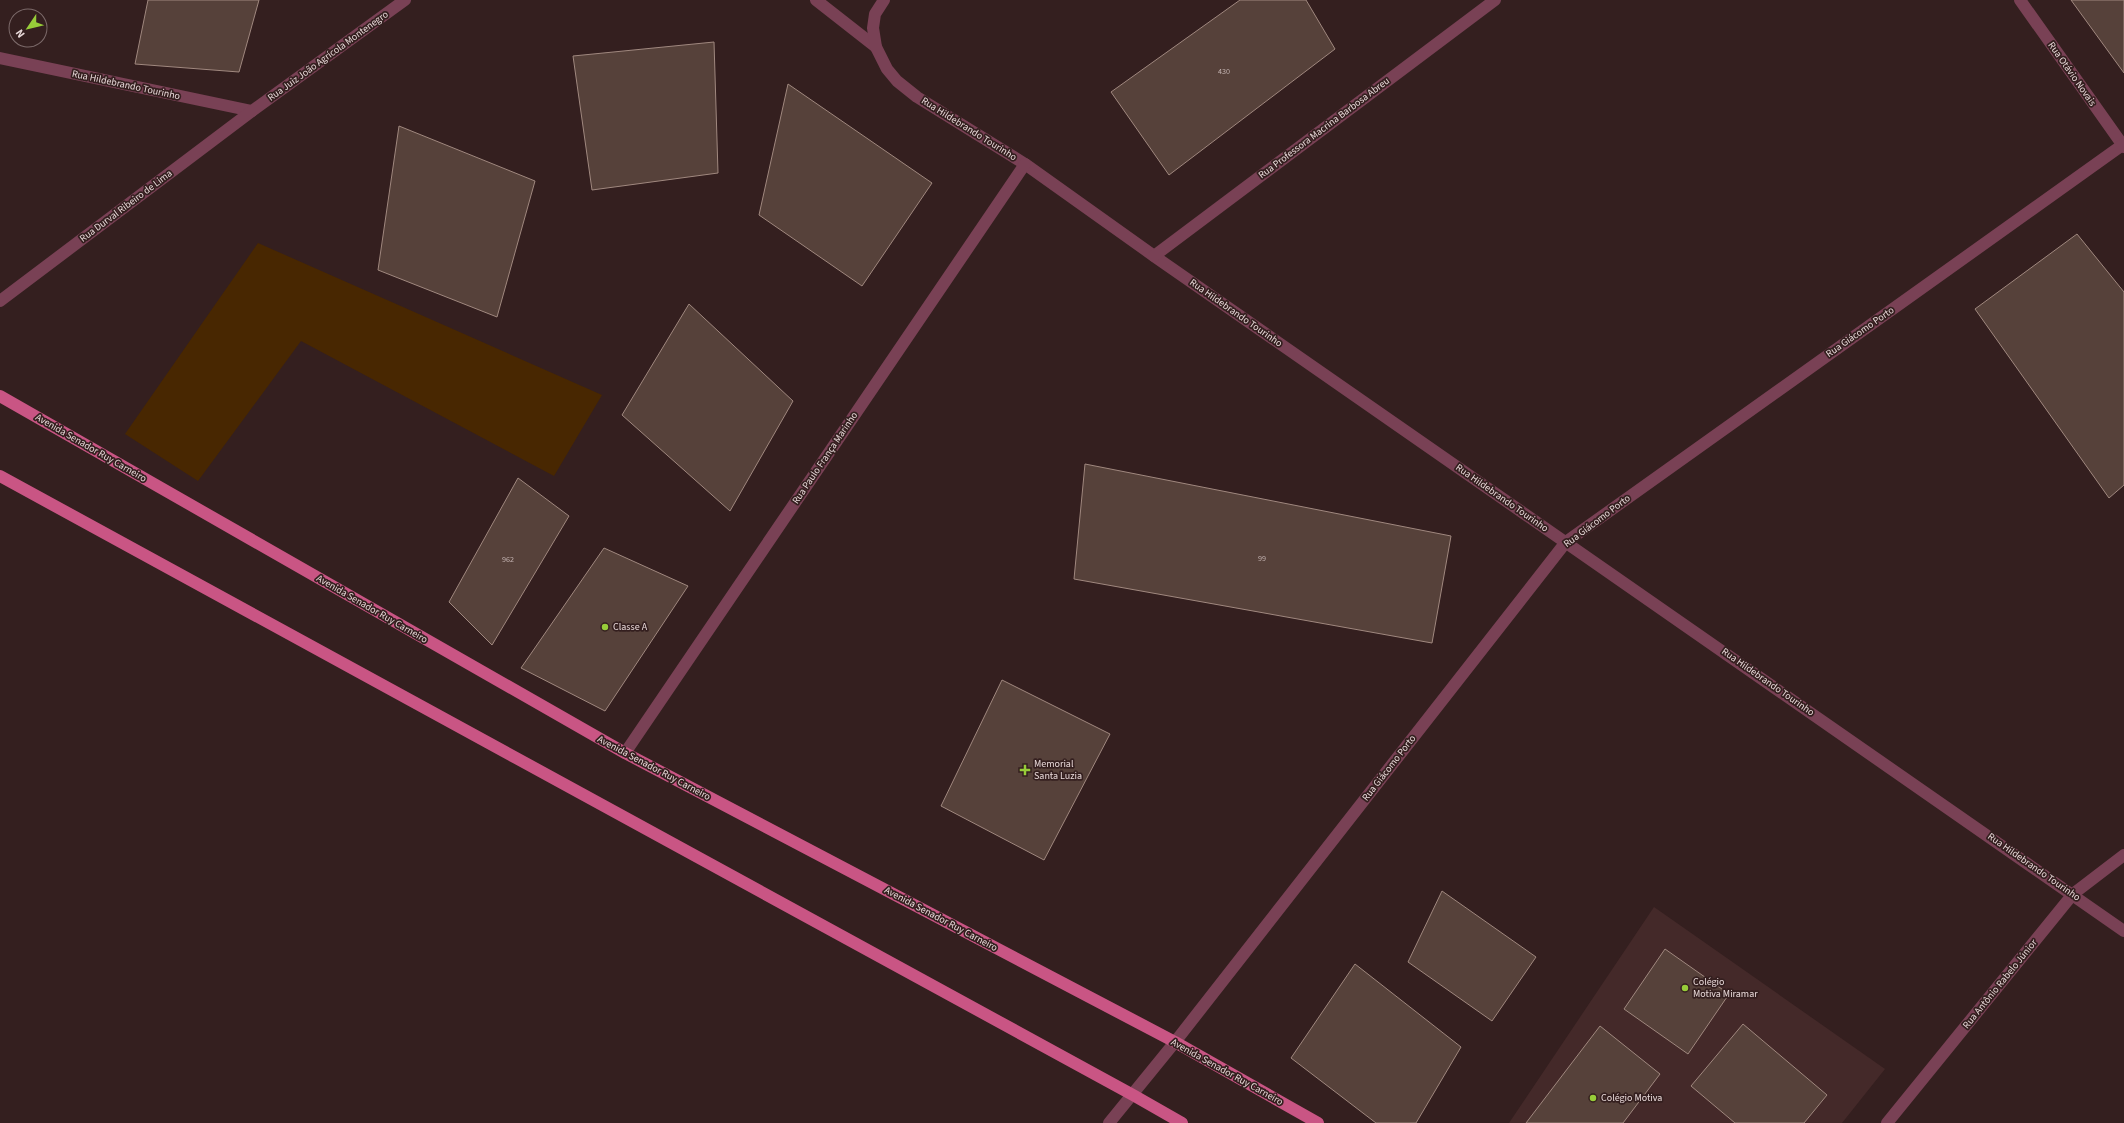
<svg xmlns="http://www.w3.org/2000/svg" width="2124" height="1123" font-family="'Source Sans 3',sans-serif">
	<rect width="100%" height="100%" fill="#341f1f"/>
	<!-- built -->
	<polygon fill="#442929" points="1654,907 1885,1069 1842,1123 1509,1123"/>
	<!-- green -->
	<polygon fill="#482701" points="258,243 602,395 554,476 301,341 198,481 125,434"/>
	<!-- building -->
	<g fill="#56413a" stroke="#a0887f">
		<polygon points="148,0 259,0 239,72 135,64"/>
		<polygon points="1240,0 1306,0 1335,49 1169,175 1111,92"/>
		<polygon points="2071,0 2124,0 2124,73"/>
		<polygon points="714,42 718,173 592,190 573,56"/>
		<polygon points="788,84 932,183 862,286 759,215"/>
		<polygon points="399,126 535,181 497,317 378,270"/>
		<polygon points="2077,234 2124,292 2124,485 2109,498 1975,309"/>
		<polygon points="689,304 793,401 730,511 622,415"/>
		<polygon points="1085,464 1451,536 1432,643 1074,579"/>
		<polygon points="518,478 569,516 492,645 449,602"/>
		<polygon points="604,548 688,586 605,711 521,668"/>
		<polygon points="1002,680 1110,734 1044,860 941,806"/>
		<polygon points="1442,891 1536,957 1492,1021 1408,962"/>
		<polygon points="1665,949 1729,994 1688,1054 1624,1009"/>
		<polygon points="1355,964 1461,1047 1416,1123 1376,1123 1291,1058"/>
		<polygon points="1743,1024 1827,1095 1804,1123 1735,1123 1691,1086"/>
		<polygon points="1600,1026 1660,1074 1623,1123 1526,1123"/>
	</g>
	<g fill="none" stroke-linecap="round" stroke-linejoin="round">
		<!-- minor -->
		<g stroke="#794155" stroke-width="12">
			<polyline points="816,0 876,47"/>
			<polyline points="884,0 875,14 873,28 876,47 887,69 897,81 917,97 1025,164 1154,256 2124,931"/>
			<polyline points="2020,0 2124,147"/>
			<polyline points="0,58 252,111"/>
			<polyline points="1154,256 1495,0"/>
			<polyline points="0,301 252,111 405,0"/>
			<polyline points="625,753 1025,164"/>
			<polyline points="1109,1123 1175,1042 1566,542 2124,144"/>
			<polyline points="1887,1123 2073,894 2124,855"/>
		</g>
		<!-- major -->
		<g stroke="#c95584" stroke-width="12">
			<polyline points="0,396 625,753 1175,1042 1318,1123"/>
			<polyline points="0,476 1133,1095 1182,1123"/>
		</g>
	</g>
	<!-- markers -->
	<g fill="#97cc39" stroke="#341f1f" stroke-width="1.5">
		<circle cx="605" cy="627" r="4"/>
		<path d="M1023 764h4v4h4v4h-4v4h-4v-4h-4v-4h4z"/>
		<circle cx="1685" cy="988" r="4"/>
		<circle cx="1593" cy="1098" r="4"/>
	</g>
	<g text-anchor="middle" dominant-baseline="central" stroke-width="3.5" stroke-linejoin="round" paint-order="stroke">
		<!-- number labels -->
		<g font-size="8" fill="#c4b4b2">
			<text x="1224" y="71">430</text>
			<text x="1262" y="558">99</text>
			<text x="508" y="559">962</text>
		</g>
		<!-- street labels -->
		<g font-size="10" fill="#e9dada" stroke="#341f1f">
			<text transform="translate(328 56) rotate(-36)">Rua Juiz João Agrícola Montenegro</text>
			<text transform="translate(2072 74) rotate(55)">Rua Otávio Novais</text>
			<text transform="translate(126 85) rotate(12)">Rua Hildebrando Tourinho</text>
			<text transform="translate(1324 128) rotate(-37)">Rua Professora Macrina Barbosa Abreu</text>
			<text transform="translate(969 129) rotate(32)">Rua Hildebrando Tourinho</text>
			<text transform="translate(126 206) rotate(-37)">Rua Durval Ribeiro de Lima</text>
			<text transform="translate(1236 313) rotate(35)">Rua Hildebrando Tourinho</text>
			<text transform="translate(1860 332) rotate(-35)">Rua Giácomo Porto</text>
			<text transform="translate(91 448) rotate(30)">Avenida Senador Ruy Carneiro</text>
			<text transform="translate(825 458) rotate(-56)">Rua Paulo França Marinho</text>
			<text transform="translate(1502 498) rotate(35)">Rua Hildebrando Tourinho</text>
			<text transform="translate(1597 521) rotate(-37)">Rua Giácomo Porto</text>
			<text transform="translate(372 609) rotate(30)">Avenida Senador Ruy Carneiro</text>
			<text transform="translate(1768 682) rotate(35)">Rua Hildebrando Tourinho</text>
			<text transform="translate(654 768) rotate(28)">Avenida Senador Ruy Carneiro</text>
			<text transform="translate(1389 768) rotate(-52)">Rua Giácomo Porto</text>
			<text transform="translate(2034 867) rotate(35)">Rua Hildebrando Tourinho</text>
			<text transform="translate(941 919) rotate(28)">Avenida Senador Ruy Carneiro</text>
			<text transform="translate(2000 984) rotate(-51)">Rua Antônio Rabelo Júnior</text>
			<text transform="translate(1227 1072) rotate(29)">Avenida Senador Ruy Carneiro</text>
		</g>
		<!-- poi labels -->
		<g font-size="10" fill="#e9dada" stroke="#341f1f" text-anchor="start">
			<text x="613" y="627">Classe A</text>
			<text x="1034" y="764">Memorial<tspan x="1034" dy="12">Santa Luzia</tspan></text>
			<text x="1693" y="982">Colégio<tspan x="1693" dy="12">Motiva Miramar</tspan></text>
			<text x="1601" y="1098">Colégio Motiva</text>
		</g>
	</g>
	<!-- north arrow -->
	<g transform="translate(28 28) rotate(235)"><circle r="19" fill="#341f1f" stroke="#7c6a6a"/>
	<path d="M0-3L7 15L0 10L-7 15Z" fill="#97cc39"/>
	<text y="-6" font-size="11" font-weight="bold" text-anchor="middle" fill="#e9dada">N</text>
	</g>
</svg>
